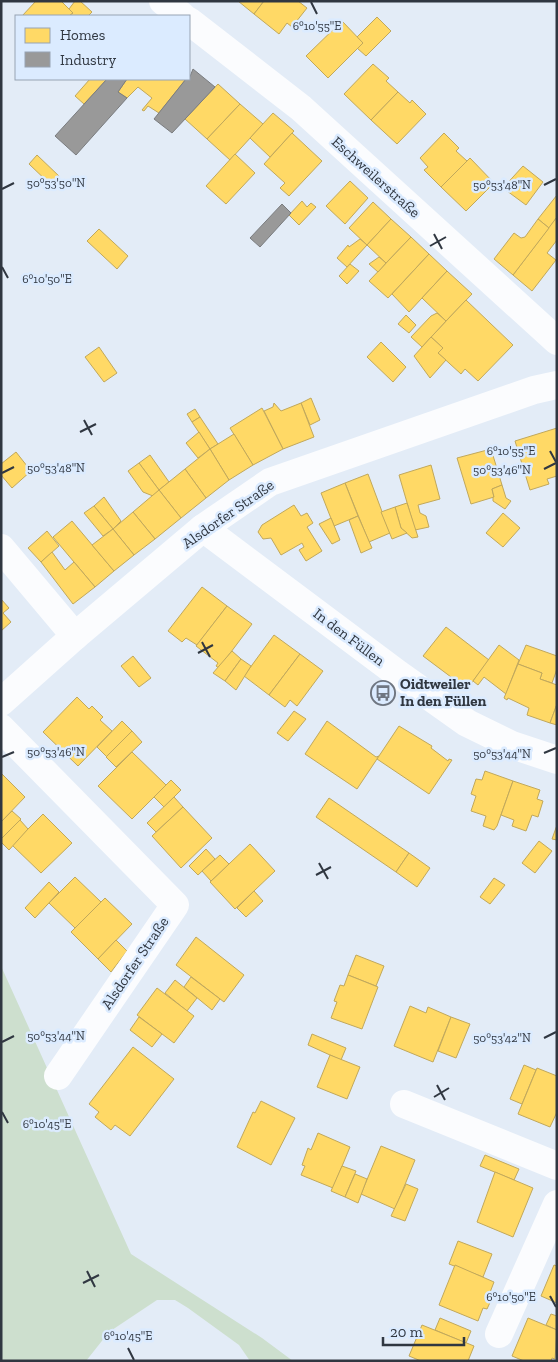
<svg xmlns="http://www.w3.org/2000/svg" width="558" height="1362" font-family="'Zilla Slab',serif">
	<rect width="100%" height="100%" fill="#e3ecf7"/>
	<!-- green -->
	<polygon fill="#cddfce" points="1,966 131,1254 262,1338 293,1361 250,1361 239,1345 188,1308 175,1300 157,1300 109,1332 86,1361 1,1361"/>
	<!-- homes -->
	<g fill="#ffd966" stroke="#c1a85b">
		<polygon points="36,1 61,1 73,13 69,16 22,16"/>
		<polygon points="75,1 80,1 92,12 88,16 69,16 73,13 69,9"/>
		<polygon points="238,1 264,1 254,14"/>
		<polygon points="264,1 298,1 307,8 292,27 287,23 279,34 254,14"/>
		<polygon points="377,17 391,31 366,56 357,48 363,43 357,37"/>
		<polygon points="342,21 363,43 328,78 306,56"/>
		<polygon points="373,64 389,78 386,81 398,92 371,120 344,94"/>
		<polygon points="90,79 107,79 84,104 75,96"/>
		<polygon points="127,79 186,79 159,113 148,106 144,111 142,110 152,98 138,87 127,98 118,92"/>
		<polygon points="218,84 240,104 207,139 185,119"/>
		<polygon points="398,92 410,103 412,100 426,114 397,144 371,120"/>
		<polygon points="240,104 263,124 230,160 207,139"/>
		<polygon points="273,113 294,131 270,157 250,138"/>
		<polygon points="292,133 322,161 289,196 280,188 285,183 264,164"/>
		<polygon points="444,133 459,148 456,151 467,161 441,187 424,170 428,167 420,158"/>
		<polygon points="235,154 255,173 226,204 206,186"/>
		<polygon points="37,155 60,177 51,185 29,164"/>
		<polygon points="470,158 494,183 466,211 441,187"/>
		<polygon points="523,166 543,182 526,205 503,188"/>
		<polygon points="350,181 368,198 345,224 326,206"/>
		<polygon points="557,195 557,217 549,228 538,219"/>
		<polygon points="302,201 307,207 311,203 316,207 299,225 289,215"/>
		<polygon points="373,202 391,219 367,245 349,228"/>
		<polygon points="557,217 557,240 547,253 556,260 532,291 513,275"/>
		<polygon points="391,219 411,237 386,263 367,245"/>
		<polygon points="538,219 549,228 513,275 494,259 514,233 521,238 525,237"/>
		<polygon points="99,229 128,256 117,269 87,241"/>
		<polygon points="411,237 429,254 388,298 369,281"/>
		<polygon points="360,239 367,245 347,267 337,258 348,245 349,247"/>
		<polygon points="429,254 447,271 409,312 392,294"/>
		<polygon points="379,257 386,263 378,272 369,264"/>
		<polygon points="350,264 359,271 347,284 339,276"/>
		<polygon points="447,271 472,294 446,321 422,298"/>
		<polygon points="466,300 513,345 478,381 465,369 461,374 438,353 443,348 431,337"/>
		<polygon points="437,313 446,321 422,347 411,337 431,316"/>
		<polygon points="406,315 416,325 409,333 398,324"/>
		<polygon points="431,337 443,348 438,353 446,360 430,378 414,356"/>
		<polygon points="381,342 406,367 393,382 367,357"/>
		<polygon points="99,347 117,373 104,382 85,357"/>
		<polygon points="311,398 320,420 310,425 301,403"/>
		<polygon points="274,403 281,411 301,403 314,437 283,449 264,411 273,407"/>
		<polygon points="262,408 283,449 253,465 230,428"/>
		<polygon points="195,409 200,417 192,422 187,414"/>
		<polygon points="200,417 218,444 210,449 192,422"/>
		<polygon points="557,428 557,476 547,479 549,484 530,490 515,441"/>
		<polygon points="199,432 210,449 198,458 186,443"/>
		<polygon points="234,434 253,465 229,480 210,449"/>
		<polygon points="210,449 229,480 206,498 185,469"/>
		<polygon points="491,449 502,485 492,489 494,497 471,504 457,458"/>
		<polygon points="16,452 31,471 12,488 1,475 1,464"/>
		<polygon points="150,455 169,482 159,490 139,463"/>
		<polygon points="139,463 159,490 153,496 143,492 128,471"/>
		<polygon points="431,465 440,499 418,505 420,513 426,516 429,527 415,530 399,475"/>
		<polygon points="185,469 206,498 181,518 159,490"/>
		<polygon points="368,474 390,533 369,542 345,483"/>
		<polygon points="345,483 358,516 334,526 321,493"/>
		<polygon points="502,485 506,498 511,501 505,509 493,501 493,497 494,497 492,489"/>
		<polygon points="159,490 181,518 155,539 133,512"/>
		<polygon points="104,497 121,521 113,529 94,506"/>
		<polygon points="407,503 418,537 412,538 401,528 395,507"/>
		<polygon points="294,505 301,516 307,513 313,523 307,527 322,551 306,561 299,550 304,547 302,543 281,555 271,538 263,539 258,532 262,525"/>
		<polygon points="94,506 113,529 103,536 84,513"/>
		<polygon points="395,507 401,528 407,533 392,539 381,512"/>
		<polygon points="133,512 155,539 134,555 113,529"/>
		<polygon points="503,513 520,528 503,547 486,533"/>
		<polygon points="358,516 372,548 361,553 349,520"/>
		<polygon points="331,518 340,540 332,544 319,524"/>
		<polygon points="72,521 114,571 95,587 53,537"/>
		<polygon points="113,529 134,555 114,571 92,545"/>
		<polygon points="47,531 59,546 41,562 28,548"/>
		<polygon points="52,552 65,570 74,562 95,587 73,604 41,562"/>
		<polygon points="202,587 227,606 197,645 186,638 182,642 168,631"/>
		<polygon points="1,599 9,608 3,613 11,622 1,631"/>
		<polygon points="227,606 252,624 219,668 216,666 218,663 196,646"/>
		<polygon points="446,627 489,660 467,689 423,656"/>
		<polygon points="274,635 300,654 269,695 244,676"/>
		<polygon points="499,645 519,660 506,694 484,677 478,685 473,681"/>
		<polygon points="526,645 557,656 557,669 552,683 540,679 542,673 518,664"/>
		<polygon points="232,651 241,659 225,681 213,673"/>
		<polygon points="300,654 323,671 297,706 290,700 285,707 269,695"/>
		<polygon points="133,656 151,678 139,687 121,666"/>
		<polygon points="241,659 251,666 236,690 225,681"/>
		<polygon points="518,664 542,673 540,679 557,685 557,704 550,723 527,715 529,708 508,698 507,700 504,698"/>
		<polygon points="77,697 89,709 92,706 103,717 100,720 112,731 78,766 43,732"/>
		<polygon points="557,704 557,725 550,723"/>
		<polygon points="294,711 306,719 288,741 277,733"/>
		<polygon points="122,721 132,731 107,757 97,747"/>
		<polygon points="327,721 376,757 379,756 357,789 305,754"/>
		<polygon points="399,726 432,746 431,748 448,761 449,759 452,760 429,794 377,759"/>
		<polygon points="132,731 142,742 116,767 106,757"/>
		<polygon points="132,752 166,785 132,819 98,786"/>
		<polygon points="485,771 513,781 497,826 494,830 483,826 486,816 471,811 476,796 471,794 476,779 482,780"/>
		<polygon points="1,773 25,797 1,822"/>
		<polygon points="171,780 181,790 164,807 154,797"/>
		<polygon points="513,781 540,790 537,799 543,801 538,817 532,815 526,831 512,826 514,820 501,815"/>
		<polygon points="174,797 183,807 156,832 147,823"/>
		<polygon points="329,798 409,853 396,872 316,817"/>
		<polygon points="183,807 212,838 181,868 152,836"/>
		<polygon points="12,811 21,819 1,839 1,822"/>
		<polygon points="43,814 72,843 41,873 12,845"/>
		<polygon points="20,820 28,829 9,850 1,842 1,839"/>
		<polygon points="557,825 557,840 552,839"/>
		<polygon points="539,841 552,851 535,873 522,863"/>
		<polygon points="250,844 275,871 235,909 210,882"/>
		<polygon points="206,849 215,859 198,875 189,866"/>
		<polygon points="409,853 430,868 417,887 396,872"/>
		<polygon points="220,855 229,864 211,881 202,871"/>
		<polygon points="75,877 101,902 75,928 49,903"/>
		<polygon points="494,878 505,885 490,904 480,897"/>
		<polygon points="49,882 59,892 35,918 25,908"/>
		<polygon points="254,891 263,901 246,917 237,908"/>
		<polygon points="105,898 132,924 98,959 71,932"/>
		<polygon points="196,937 244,975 224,1002 176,965"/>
		<polygon points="116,940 127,951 111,972 98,959"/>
		<polygon points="356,955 384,966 376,986 348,975"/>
		<polygon points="348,975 378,987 362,1029 331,1018 337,1002 334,1001 340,985 344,986"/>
		<polygon points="191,977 220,999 212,1010 184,987"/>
		<polygon points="175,980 197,998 187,1011 165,993"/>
		<polygon points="157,988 194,1016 174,1043 137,1015"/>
		<polygon points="410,1006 426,1013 428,1007 451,1017 433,1062 394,1046"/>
		<polygon points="139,1017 162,1034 152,1047 130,1030"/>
		<polygon points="451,1017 470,1024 456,1058 438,1051"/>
		<polygon points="312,1034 346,1048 341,1060 308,1045"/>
		<polygon points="133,1047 174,1079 130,1136 115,1125 111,1130 95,1117 99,1112 89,1104"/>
		<polygon points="330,1055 360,1067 347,1099 317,1087"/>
		<polygon points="524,1065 536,1070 522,1104 510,1099"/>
		<polygon points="537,1068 557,1076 557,1112 550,1127 518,1114"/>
		<polygon points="261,1101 295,1118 271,1165 237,1147 253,1112 255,1113"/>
		<polygon points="318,1133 350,1147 333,1188 301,1175 305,1166 302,1165 308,1148 311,1150"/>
		<polygon points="381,1146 415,1160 395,1209 361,1194"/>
		<polygon points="485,1155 519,1169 514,1180 480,1166"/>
		<polygon points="342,1166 356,1171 345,1197 331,1191"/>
		<polygon points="495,1172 533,1188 513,1237 477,1222"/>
		<polygon points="355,1174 367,1179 358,1203 345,1197"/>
		<polygon points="406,1184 418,1189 405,1221 391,1216"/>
		<polygon points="458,1241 492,1254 483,1277 449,1264"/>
		<polygon points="455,1265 494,1282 489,1295 493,1296 487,1309 483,1308 478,1321 439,1305"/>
		<polygon points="554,1265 557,1266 557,1303 541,1296"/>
		<polygon points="551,1314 557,1316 557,1330 546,1325"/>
		<polygon points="440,1318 471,1331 466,1343 435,1330"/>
		<polygon points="528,1318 557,1330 555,1359 552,1358 551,1361 524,1361 512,1356"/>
		<polygon points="422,1325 474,1346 468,1361 421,1361 409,1356"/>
	</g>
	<!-- industry -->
	<g fill="#999" stroke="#7a7c7f">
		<polygon points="193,69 215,87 172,133 154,119 186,79 189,79"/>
		<polygon points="107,79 127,79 118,92 127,98 76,155 55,136"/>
		<polygon points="282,204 291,213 260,247 250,238"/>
	</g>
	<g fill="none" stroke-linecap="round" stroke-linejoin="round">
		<!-- street -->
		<g stroke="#fbfcfe" stroke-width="28">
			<polyline points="203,528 398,674 467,723 512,745 557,760"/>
			<polyline points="1,548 75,636"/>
			<polyline points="1,702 75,636 203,528 270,482 534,390 557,385"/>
			<polyline points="1,728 175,905 58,1076"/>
			<polyline points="404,1104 557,1166"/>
			<polyline points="499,1334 557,1204"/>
		</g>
		<!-- secondary -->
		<g stroke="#fbfcfe" stroke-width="28">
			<polyline points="163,1 182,16"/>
			<polyline points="189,21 301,108 557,341"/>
		</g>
	</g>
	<!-- ticks -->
	<path fill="none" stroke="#303741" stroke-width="2" d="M311,2L317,14M544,185L556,179M2,189L14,183M434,234L442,249M430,246L446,237M2,267L8,278M84,420L92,435M80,432L96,424M550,451L556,462M544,469L556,463M2,473L14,467M202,642L210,657M198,653L213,645M544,753L556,748M2,757L14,752M319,863L328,879M316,875L331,867M544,1038L556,1032M2,1042L14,1036M437,1085L445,1100M434,1097L449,1088M2,1112L8,1123M87,1271L95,1287M83,1283L99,1275M550,1296L556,1307M128,1348L134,1360"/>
	<!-- icons -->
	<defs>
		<symbol id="bus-ring" viewBox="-11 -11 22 22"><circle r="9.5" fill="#dbebff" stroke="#6f7681" stroke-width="1.5"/><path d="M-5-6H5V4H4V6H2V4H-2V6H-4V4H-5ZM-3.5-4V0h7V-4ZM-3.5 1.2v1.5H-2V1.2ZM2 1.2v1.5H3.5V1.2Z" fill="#6f7681"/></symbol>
	</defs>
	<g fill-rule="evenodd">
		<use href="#bus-ring" x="369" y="679" width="28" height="28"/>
	</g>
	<g text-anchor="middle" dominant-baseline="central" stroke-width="5" stroke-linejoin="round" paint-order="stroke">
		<!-- street labels -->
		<g font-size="15" fill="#303741" stroke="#dbebff">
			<text transform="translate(376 177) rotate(42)">Eschweilerstraße</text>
			<text transform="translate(228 514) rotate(-35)">Alsdorfer Straße</text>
			<text transform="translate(349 637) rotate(37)">In den Füllen</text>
			<text transform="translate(135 963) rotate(-56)">Alsdorfer Straße</text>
		</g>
		<!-- poi labels -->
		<g font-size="15" font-weight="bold" fill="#303741" stroke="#dbebff" text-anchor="start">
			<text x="400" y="684">Oidtweiler<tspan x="400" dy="17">In den Füllen</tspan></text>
		</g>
	</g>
	<g font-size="12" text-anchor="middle" fill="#303741" stroke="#dbebff" stroke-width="5" stroke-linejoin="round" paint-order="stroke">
		<text x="317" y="30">6°10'55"E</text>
		<text x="56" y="187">50°53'50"N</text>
		<text x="502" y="189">50°53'48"N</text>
		<text x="47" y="283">6°10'50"E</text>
		<text x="511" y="455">6°10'55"E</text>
		<text x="56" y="472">50°53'48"N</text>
		<text x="502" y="474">50°53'46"N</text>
		<text x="56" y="756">50°53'46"N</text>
		<text x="502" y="758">50°53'44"N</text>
		<text x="56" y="1040">50°53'44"N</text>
		<text x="502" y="1042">50°53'42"N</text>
		<text x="47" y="1128">6°10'45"E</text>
		<text x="511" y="1301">6°10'50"E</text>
		<text x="128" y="1340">6°10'45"E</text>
	</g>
	<!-- border -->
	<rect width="558" height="1362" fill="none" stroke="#303741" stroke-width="5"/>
	<!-- legend -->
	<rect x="15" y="15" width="175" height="65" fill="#dbebff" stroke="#97a3b3"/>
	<rect x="25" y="28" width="25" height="15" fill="#ffd966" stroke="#97a3b3"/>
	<text x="60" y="40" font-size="15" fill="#303741">Homes</text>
	<rect x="25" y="52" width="25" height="15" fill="#999999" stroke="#97a3b3"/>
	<text x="60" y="65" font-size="15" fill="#303741">Industry</text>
	<!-- scale -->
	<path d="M383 1337v8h81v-8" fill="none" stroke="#303741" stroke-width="2.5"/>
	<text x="390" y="1337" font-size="15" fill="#303741" stroke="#dbebff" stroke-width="4" paint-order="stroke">20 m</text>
</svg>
